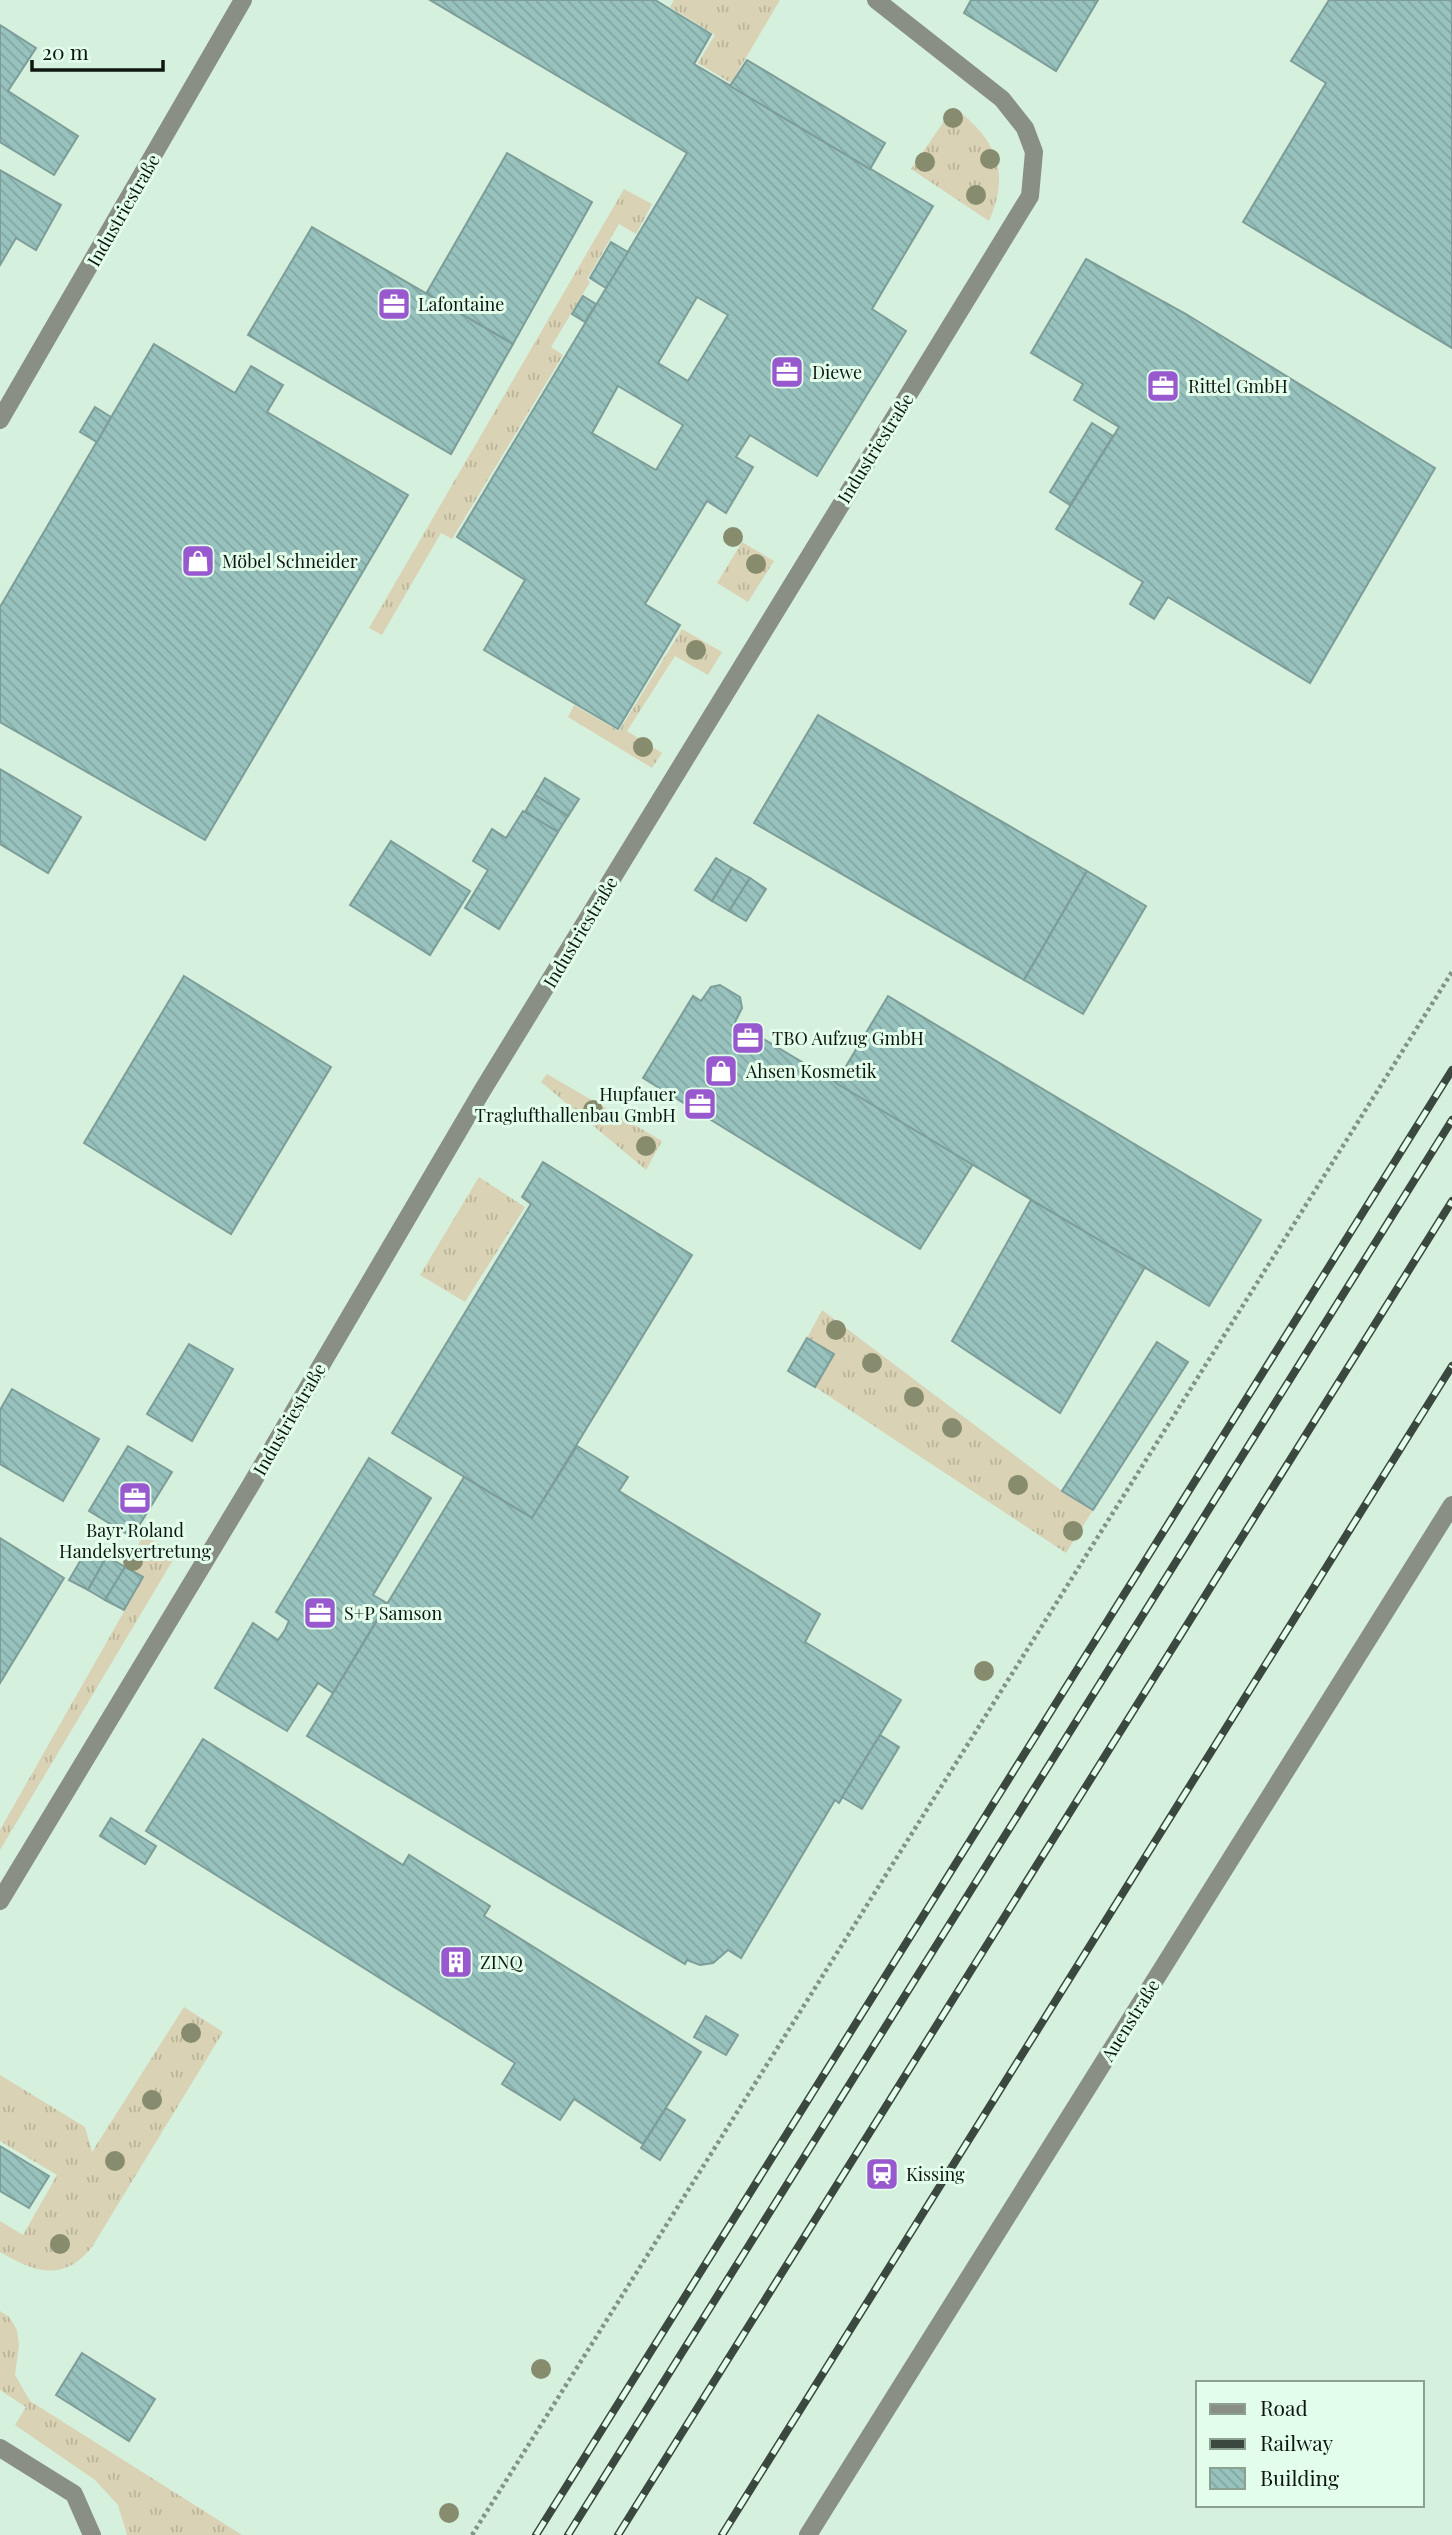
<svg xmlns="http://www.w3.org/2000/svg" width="1452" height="2535" font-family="'Playfair Display',serif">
	<defs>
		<pattern id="grass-tufts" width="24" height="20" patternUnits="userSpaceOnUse" patternTransform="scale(1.75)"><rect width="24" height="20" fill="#d9d2b4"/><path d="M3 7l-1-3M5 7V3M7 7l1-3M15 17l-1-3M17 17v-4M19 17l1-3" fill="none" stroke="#b9b49a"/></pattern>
		<pattern id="building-back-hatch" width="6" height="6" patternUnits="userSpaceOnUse" patternTransform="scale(1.75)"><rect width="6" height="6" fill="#98c2bd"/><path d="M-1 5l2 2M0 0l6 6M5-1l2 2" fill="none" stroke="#82a6a1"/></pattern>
	</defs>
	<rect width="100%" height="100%" fill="#d6f0de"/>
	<!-- grass -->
	<g fill="url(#grass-tufts)">
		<polygon points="674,0 780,0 731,83 698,63 715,35 670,7"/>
		<path d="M954,107C996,140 1011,170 989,221L911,169Z"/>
		<polygon points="624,189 652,204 636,234 619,224 587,279 590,282 551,347 563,355 452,539 441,533 382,635 369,628"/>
		<polygon points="742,542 774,561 748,602 717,583"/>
		<polygon points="682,629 722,652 708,675 675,656 627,731 662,753 652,768 568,717 574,705 619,731"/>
		<polygon points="547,1074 662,1141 646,1170 541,1082"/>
		<polygon points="479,1177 525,1207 465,1302 420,1275"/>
		<polygon points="822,1310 1062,1491 1093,1510 1066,1553 815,1387 834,1354 807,1338"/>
		<polygon points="144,1535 176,1555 0,1850 0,1830 143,1578 125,1567"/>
		<path d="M184,2007L223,2032L92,2247C63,2283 34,2272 0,2252V2221L23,2235L57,2175L0,2141V2075L85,2127L92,2152Z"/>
		<polygon points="0,2311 9,2317 17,2330 19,2345 15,2375 30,2401 242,2535 127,2535 118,2505 95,2480 15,2425 26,2407 0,2390"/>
	</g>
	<!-- building -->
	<g fill="url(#building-back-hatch)" stroke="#7d9d98" stroke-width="2" fill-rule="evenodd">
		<path d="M430,0H655L711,34L694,64L933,206L872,309L906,331L817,476L750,435L736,457L753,467L726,513L707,501L645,604L680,625L618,729L484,650L525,580L457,537L687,153ZM697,297L728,315L688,381L658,363ZM618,386L683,425L656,470L592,433Z"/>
		<polygon points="971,0 1098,0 1056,71 964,13"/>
		<polygon points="1329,0 1452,0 1452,348 1243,222 1326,83 1291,61"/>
		<polygon points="0,25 36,48 8,91 78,136 54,175 0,142"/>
		<polygon points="747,60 885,143 870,169 730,86"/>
		<polygon points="507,153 592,202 513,344 426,294"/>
		<polygon points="0,170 61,205 36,250 16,238 0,265"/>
		<polygon points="312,227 513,344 451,454 248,335"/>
		<polygon points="611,242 628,252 606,288 590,278"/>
		<polygon points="1086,259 1186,314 1435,468 1310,683 1168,597 1154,619 1130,604 1143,582 1056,529 1119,427 1074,400 1083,384 1031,353"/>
		<polygon points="583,296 596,304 585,322 572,314"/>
		<polygon points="154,344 235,393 251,366 283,385 267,412 408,495 205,840 0,722 0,607"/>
		<polygon points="95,407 111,417 97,442 80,432"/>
		<polygon points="1092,423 1113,436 1070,505 1050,492"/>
		<polygon points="818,715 1087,871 1024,980 754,823"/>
		<polygon points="0,769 81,817 48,873 0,844"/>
		<polygon points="545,778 579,799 568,816 535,795"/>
		<polygon points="535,795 568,816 558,832 525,812"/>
		<polygon points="523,811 558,832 499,929 465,908 488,870 473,861 492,829 506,838"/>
		<polygon points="391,841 470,891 430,955 350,905"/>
		<polygon points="716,858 732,868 712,901 695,890"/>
		<polygon points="732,868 750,878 729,911 712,901"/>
		<polygon points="1087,871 1146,906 1083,1014 1024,980"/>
		<polygon points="750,878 766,889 746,921 729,911"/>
		<polygon points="184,976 331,1067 231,1234 84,1143"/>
		<polygon points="720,985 740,997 742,1008 735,1022 973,1164 920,1249 643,1078 693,996 701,1001 711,987"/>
		<polygon points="888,996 1261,1220 1209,1306 836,1083"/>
		<polygon points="543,1162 692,1255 532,1518 392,1433 531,1204 522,1197"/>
		<polygon points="1031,1200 1145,1267 1060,1413 952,1341"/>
		<polygon points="807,1338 834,1354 815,1387 788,1371"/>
		<polygon points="1157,1342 1188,1362 1093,1510 1062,1491"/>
		<polygon points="189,1344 233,1369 192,1441 147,1414"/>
		<polygon points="12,1389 99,1439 63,1501 0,1464 0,1410"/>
		<polygon points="128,1446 172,1472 132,1537 89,1511"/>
		<polygon points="577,1446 628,1477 619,1491 820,1614 805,1642 901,1700 839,1803 835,1800 741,1958 728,1950 713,1963 700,1965 687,1960 685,1964 307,1736 464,1477 532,1518"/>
		<polygon points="369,1458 431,1498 373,1595 387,1603 333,1693 318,1683 287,1731 215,1688 253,1623 278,1640 285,1630 289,1621 276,1612"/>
		<polygon points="0,1538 64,1578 0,1683"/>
		<polygon points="89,1546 107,1556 88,1590 69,1580"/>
		<polygon points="107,1556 125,1567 105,1600 88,1590"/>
		<polygon points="125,1567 143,1577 124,1610 105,1600"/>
		<polygon points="880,1735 899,1747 862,1809 842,1797"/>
		<polygon points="203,1739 403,1865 409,1855 490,1906 484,1916 701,2052 643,2144 574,2099 560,2120 502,2084 515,2063 146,1831"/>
		<polygon points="111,1818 156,1846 145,1864 100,1836"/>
		<polygon points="706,2016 738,2035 726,2055 694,2037"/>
		<polygon points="666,2108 685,2120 660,2160 641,2148"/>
		<polygon points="0,2146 49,2176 29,2208 0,2191"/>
		<polygon points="82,2353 155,2399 129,2441 56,2395"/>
	</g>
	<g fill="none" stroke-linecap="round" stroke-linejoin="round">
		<!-- path -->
		<polyline stroke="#829487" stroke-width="4.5" stroke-dasharray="3.5 3.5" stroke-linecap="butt" points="472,2535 1452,972"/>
		<!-- minor -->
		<g stroke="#898f82" stroke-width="18">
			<polyline points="0,420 243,0"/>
			<polyline points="0,1901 249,1488 482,1091 1030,196 1034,152 1025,128 1002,99 876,0"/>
			<polyline points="0,2448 74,2494 92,2535"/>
			<polyline points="808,2535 1452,1505"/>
		</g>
		<defs>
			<g id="rail">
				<polyline points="536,2535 1452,1070"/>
				<polyline points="568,2535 1452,1120"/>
				<polyline points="618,2535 1452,1201"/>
				<polyline points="722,2535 1452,1366"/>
			</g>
		</defs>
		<!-- rail casing -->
		<use href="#rail" stroke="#3b483f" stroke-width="8"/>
		<!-- rail -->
		<use href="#rail" stroke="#e3fdeb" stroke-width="5" stroke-dasharray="16" stroke-linecap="butt"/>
	</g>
	<!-- trees -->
	<g fill="#868c6d">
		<circle cx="953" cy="118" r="10"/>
		<circle cx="990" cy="159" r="10"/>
		<circle cx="925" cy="162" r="10"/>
		<circle cx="976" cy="195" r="10"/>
		<circle cx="733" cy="537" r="10"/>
		<circle cx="756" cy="564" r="10"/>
		<circle cx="696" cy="650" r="10"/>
		<circle cx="643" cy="747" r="10"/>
		<circle cx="593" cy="1110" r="10"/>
		<circle cx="646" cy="1146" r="10"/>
		<circle cx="836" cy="1330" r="10"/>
		<circle cx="872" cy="1363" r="10"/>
		<circle cx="914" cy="1397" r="10"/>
		<circle cx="952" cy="1428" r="10"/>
		<circle cx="1018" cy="1485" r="10"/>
		<circle cx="1073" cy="1531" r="10"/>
		<circle cx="133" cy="1561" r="10"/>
		<circle cx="984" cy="1671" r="10"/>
		<circle cx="191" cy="2033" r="10"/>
		<circle cx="152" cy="2100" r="10"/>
		<circle cx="115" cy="2161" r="10"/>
		<circle cx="60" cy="2244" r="10"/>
		<circle cx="541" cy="2369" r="10"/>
		<circle cx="449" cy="2513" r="10"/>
	</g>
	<!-- icons -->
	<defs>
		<symbol id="office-square" viewBox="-11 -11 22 22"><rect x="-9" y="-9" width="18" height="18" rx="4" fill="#9859cf" stroke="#e3fdeb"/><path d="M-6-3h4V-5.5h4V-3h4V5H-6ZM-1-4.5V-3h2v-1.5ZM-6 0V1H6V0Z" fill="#fff"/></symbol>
		<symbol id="shop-square" viewBox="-11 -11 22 22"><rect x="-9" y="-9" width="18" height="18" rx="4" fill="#9859cf" stroke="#e3fdeb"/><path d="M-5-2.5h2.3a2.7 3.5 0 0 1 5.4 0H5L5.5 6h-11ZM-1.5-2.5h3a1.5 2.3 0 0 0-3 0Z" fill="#fff"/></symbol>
		<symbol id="building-square" viewBox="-11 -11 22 22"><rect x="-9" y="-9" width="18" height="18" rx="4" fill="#9859cf" stroke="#e3fdeb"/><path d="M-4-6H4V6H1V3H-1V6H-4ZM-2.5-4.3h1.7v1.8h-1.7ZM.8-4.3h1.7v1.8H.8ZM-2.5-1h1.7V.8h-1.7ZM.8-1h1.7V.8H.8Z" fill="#fff"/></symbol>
		<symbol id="station-square" viewBox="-11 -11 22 22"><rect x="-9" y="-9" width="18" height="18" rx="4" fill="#9859cf" stroke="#e3fdeb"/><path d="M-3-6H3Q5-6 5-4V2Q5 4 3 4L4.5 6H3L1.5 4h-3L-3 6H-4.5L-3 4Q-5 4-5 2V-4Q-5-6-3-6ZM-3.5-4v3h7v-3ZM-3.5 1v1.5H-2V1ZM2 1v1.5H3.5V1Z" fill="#fff"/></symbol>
	</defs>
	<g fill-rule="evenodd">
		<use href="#office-square" x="375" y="285" width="38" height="38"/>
		<use href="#office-square" x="768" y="353" width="38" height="38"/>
		<use href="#office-square" x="1144" y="367" width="38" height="38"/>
		<use href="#shop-square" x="179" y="542" width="38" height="38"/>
		<use href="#office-square" x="729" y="1019" width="38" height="38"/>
		<use href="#shop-square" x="702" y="1052" width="38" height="38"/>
		<use href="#office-square" x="681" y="1085" width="38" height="38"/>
		<use href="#office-square" x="116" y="1479" width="38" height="38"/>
		<use href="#office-square" x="301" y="1594" width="38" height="38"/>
		<use href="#building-square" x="437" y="1943" width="38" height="38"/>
		<use href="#station-square" x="863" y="2155" width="38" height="38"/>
	</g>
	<g text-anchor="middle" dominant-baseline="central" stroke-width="6" stroke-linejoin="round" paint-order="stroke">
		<!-- street labels -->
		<g font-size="18" fill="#0d1610" stroke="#e3fdeb">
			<text transform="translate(123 210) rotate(-60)">Industriestraße</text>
			<text transform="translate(875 448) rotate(-58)">Industriestraße</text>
			<text transform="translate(580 932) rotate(-59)">Industriestraße</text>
			<text transform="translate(289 1419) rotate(-60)">Industriestraße</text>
			<text transform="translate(1130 2020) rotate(-58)">Auenstraße</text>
		</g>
		<!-- poi labels -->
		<g font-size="18" fill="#0d1610" stroke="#e3fdeb" text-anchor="start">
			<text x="418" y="304">Lafontaine</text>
			<text x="812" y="372">Diewe</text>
			<text x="1188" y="386">Rittel GmbH</text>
			<text x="222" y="561">Möbel Schneider</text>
			<text x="772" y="1038">TBO Aufzug GmbH</text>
			<text x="746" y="1071">Ahsen Kosmetik</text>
			<text x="676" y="1094" text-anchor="end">Hupfauer<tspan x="676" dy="21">Traglufthallenbau GmbH</tspan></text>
			<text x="135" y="1530" text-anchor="middle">Bayr Roland<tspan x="135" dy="21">Handelsvertretung</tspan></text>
			<text x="344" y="1613">S+P Samson</text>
			<text x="480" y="1962">ZINQ</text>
			<text x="906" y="2174">Kissing</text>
		</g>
	</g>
	<!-- legend -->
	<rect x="1196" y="2381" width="228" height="126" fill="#e3fdeb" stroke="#8da193" stroke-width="2"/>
	<rect x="1210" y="2404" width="35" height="10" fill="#898f82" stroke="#8da193" stroke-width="2"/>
	<text x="1260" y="2416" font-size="21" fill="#0d1610">Road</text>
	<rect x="1210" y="2439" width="35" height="10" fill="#3b483f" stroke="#8da193" stroke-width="2"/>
	<text x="1260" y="2451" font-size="21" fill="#0d1610">Railway</text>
	<rect x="1210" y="2468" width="35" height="21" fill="url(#building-back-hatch)" stroke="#8da193" stroke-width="2"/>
	<text x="1260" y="2486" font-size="21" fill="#0d1610">Building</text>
	<!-- scale -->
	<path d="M32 60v10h131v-10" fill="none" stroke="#0d1610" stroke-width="3.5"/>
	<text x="42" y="60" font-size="21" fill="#0d1610" stroke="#e3fdeb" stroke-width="5" paint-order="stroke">20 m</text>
</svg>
